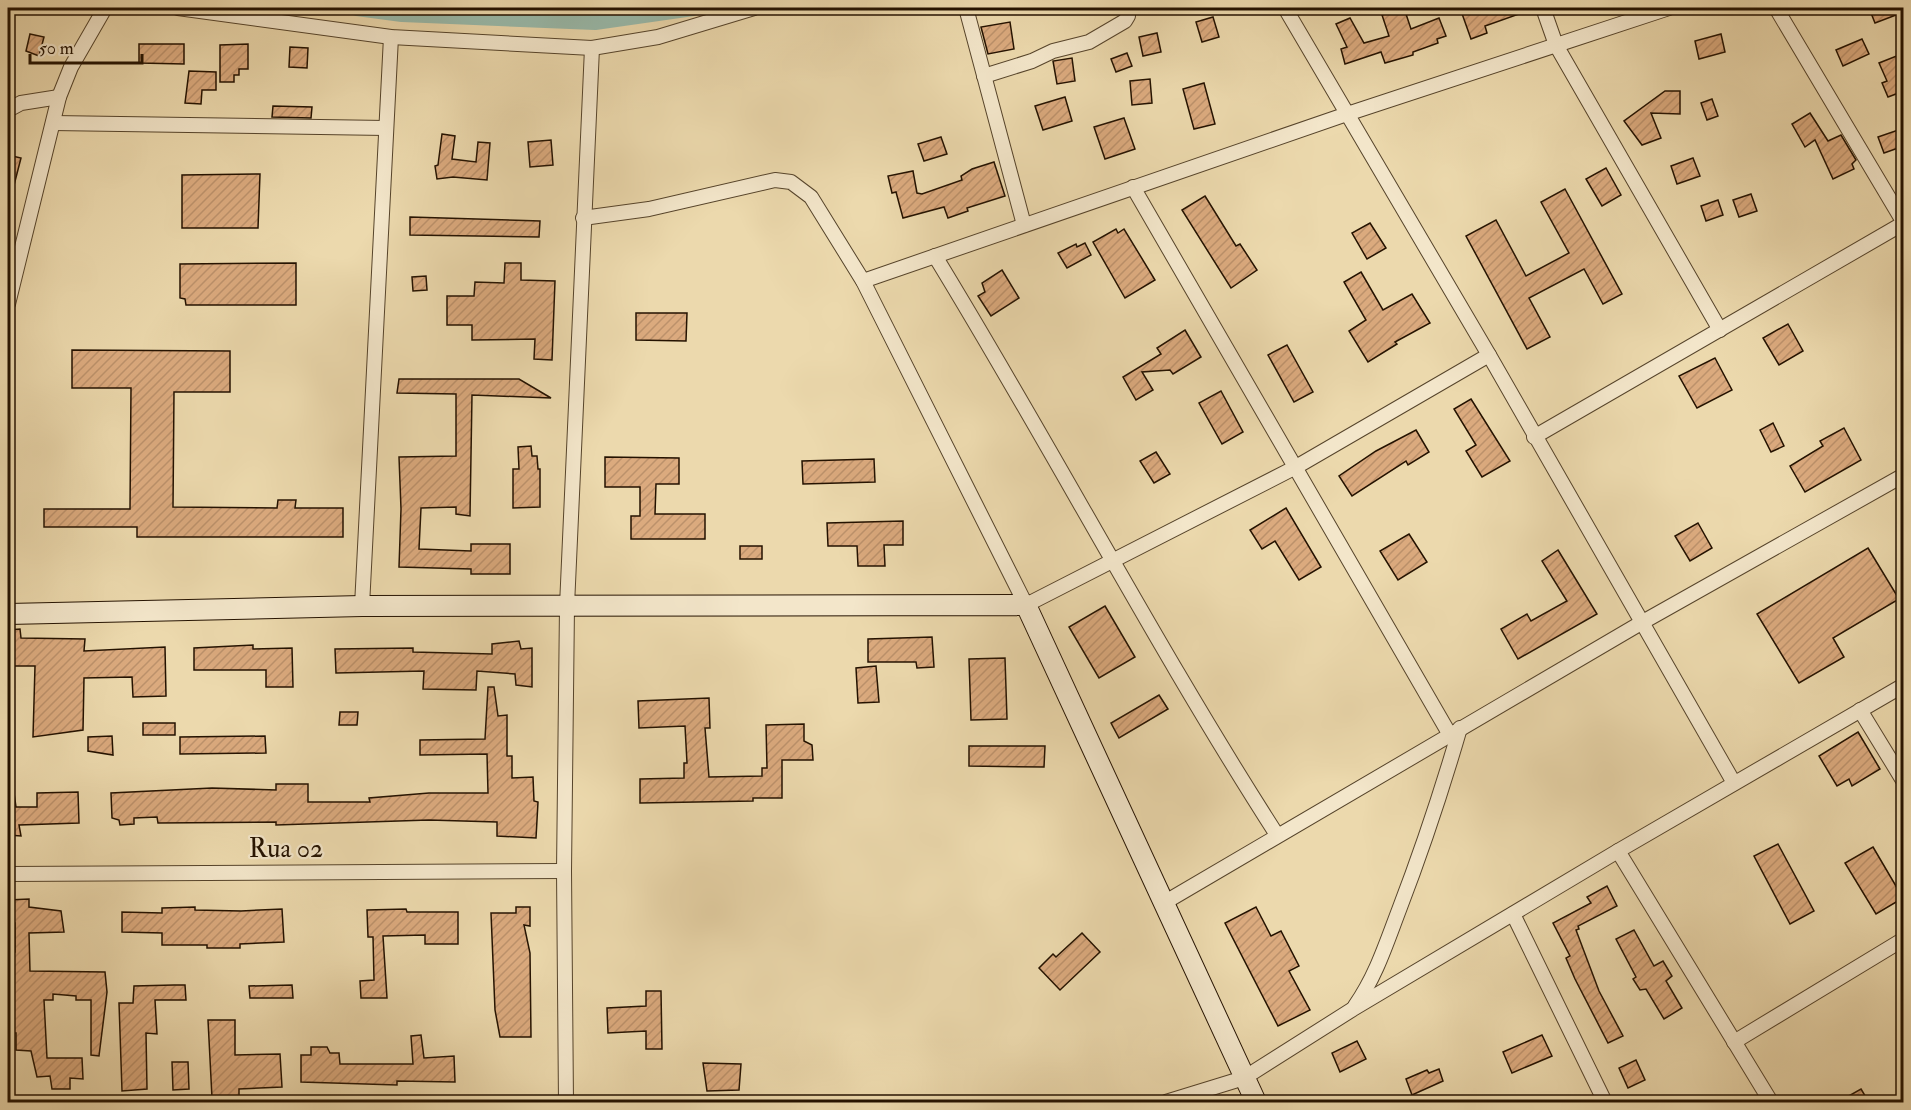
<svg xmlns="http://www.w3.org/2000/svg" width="1911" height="1110" font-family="'IM FELL Double Pica',serif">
	<defs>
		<pattern id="building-hatch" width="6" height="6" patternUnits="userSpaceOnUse" patternTransform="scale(1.5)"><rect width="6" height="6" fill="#dbaa7e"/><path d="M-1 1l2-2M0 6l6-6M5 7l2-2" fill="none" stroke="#bc916b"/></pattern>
	</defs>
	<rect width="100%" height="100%" fill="#ecd9ad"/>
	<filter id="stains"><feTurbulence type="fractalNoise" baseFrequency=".00333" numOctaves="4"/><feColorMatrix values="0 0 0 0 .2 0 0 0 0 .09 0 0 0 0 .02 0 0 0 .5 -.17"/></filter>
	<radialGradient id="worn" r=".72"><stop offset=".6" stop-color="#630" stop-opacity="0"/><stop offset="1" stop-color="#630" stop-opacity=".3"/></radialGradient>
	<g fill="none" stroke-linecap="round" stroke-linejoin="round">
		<!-- canal -->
		<polyline stroke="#99baab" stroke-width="16" points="357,8 402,14 595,22 693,8"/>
	</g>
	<!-- building -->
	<g fill="url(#building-hatch)" stroke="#241200" stroke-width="1.5">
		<polygon points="1404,8 1411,29 1439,18 1446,36 1437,39 1438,43 1413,52 1413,55 1385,63 1381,52 1345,64 1341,49 1347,47 1336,24 1350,18 1364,43 1389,36 1382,15"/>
		<polygon points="1460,8 1533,8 1533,9 1485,26 1487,33 1471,39"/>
		<polygon points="1869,8 1904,8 1904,12 1875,23"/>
		<polygon points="1213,17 1219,37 1202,42 1196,22"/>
		<polygon points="1010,22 1014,49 988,54 981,27"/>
		<polygon points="1157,33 1161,52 1143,56 1139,37"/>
		<polygon points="30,34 44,37 39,56 26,51"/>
		<polygon points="1721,34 1725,52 1699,59 1695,41"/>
		<polygon points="1862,39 1869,54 1843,66 1836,50"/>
		<polygon points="139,44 184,44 184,64 139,63"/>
		<polygon points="248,44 248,69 239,69 239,75 234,75 234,82 220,82 220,45"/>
		<polygon points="290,47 308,48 307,68 289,67"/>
		<polygon points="1127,53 1132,66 1116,72 1111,59"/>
		<polygon points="1904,53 1904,67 1898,70 1904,91 1888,97 1882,83 1887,81 1879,63"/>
		<polygon points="1072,58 1075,81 1057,84 1053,61"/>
		<polygon points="189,71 216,72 216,90 202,90 201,104 185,103"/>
		<polygon points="1150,79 1152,103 1132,105 1130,81"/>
		<polygon points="1204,83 1215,124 1194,129 1183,89"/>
		<polygon points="1665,91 1680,91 1680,114 1651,113 1661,138 1642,145 1624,121"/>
		<polygon points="1065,97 1072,121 1043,130 1035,106"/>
		<polygon points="1712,99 1718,116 1707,120 1701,103"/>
		<polygon points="273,106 312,107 311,118 272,117"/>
		<polygon points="1810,113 1828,141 1841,135 1856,160 1852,164 1854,169 1833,179 1815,140 1805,147 1792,124"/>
		<polygon points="1124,118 1135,149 1105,159 1094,127"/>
		<polygon points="1904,128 1904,146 1884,153 1878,137"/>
		<polygon points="442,134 455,136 452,159 476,162 478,142 490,143 487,180 453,177 437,179 435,166 438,165"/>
		<polygon points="941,137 947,154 924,161 918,144"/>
		<polygon points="551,140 553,165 530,167 528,142"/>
		<polygon points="8,155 21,158 12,193 8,193"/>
		<polygon points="1693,158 1700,176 1677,184 1671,166"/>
		<polygon points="994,162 1005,196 967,208 968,211 948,218 944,207 903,218 896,192 892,193 888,176 913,171 917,193 922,194 962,180 961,176 972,169"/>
		<polygon points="1606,168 1621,195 1602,206 1586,179"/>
		<polygon points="260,174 258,228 182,228 182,175"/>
		<polygon points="1565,189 1622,294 1603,304 1584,269 1529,298 1550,337 1527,349 1466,236 1496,220 1526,276 1569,253 1541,202"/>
		<polygon points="1751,194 1757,211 1739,217 1733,200"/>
		<polygon points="1205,196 1236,246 1240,244 1257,270 1231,288 1182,210"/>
		<polygon points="1718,200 1723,215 1706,221 1701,206"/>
		<polygon points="410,217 540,221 539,237 410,235"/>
		<polygon points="1370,223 1386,248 1367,259 1352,233"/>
		<polygon points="1116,229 1118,233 1124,229 1155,280 1125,298 1093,242"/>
		<polygon points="1085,243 1091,255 1067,268 1058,253 1076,244 1077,247"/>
		<polygon points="296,263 296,305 186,305 185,299 180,298 180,264"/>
		<polygon points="505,263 521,263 521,280 555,281 552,360 534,359 535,339 472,340 472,325 447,325 447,296 474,296 475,282 504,283"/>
		<polygon points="1002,270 1019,298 991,316 978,296 985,292 982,283"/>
		<polygon points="1361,272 1383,310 1412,294 1430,323 1395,342 1397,344 1368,362 1349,331 1366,320 1344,282"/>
		<polygon points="426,276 427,290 413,291 412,277"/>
		<polygon points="636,313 687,313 686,341 636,340"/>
		<polygon points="1788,324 1803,351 1779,365 1763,338"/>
		<polygon points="1185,330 1201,357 1173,374 1170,370 1142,372 1153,390 1136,400 1123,377 1161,354 1157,348"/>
		<polygon points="1287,345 1313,392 1294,402 1268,355"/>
		<polygon points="72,350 230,351 230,392 174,392 173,507 277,508 278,500 296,500 295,508 343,508 343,537 137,537 137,527 44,527 44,509 130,509 131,388 72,388"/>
		<polygon points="1715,358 1732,390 1697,408 1679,376"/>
		<polygon points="399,379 519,379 551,398 472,395 470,516 456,514 456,507 421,508 419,549 471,551 471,544 510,544 510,574 471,574 471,569 399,567 401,509 399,457 456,456 456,394 397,393"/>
		<polygon points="1221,391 1243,432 1222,444 1199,403"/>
		<polygon points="1471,399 1510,461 1482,477 1466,451 1476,445 1454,409"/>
		<polygon points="1773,423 1784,446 1771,452 1760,430"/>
		<polygon points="1844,428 1861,460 1805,492 1790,466 1823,446 1820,441"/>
		<polygon points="1416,430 1429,452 1408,465 1406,461 1352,496 1339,476 1376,451"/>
		<polygon points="531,446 532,456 537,456 538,469 540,469 540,507 513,508 513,469 519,469 518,447"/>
		<polygon points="1156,452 1170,474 1154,483 1140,461"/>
		<polygon points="605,457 679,458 679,484 656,484 655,514 705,514 705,539 631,539 631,516 640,516 640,487 605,487"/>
		<polygon points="874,459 875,482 803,484 802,461"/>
		<polygon points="1286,508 1321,567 1299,580 1275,541 1262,549 1250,530"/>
		<polygon points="903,521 903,545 884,545 885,566 858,566 857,546 828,546 827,523"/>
		<polygon points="1698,523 1712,548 1690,561 1675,536"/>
		<polygon points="1409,534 1427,562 1398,580 1380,551"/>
		<rect x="740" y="546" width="22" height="13"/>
		<polygon points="1868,548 1899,599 1833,638 1844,657 1799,683 1757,614"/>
		<polygon points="1558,550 1597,614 1518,659 1501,629 1527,614 1531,621 1567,601 1542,561"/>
		<polygon points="1105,606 1135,657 1099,678 1069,627"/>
		<polygon points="20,629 21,638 85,639 84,651 165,647 166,696 133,697 132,677 84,678 83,730 33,737 35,666 8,666 8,630"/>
		<polygon points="932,637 934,667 917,668 916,662 868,662 868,639"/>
		<polygon points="519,641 521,649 532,648 532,687 516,685 515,674 477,671 476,690 423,689 424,671 336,673 335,649 413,648 413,652 492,654 492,644"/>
		<polygon points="253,645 253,649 292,648 293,687 266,687 266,670 194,670 194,648"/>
		<polygon points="1005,658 1007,719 971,720 969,659"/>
		<polygon points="876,666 879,702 858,703 856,668"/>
		<polygon points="488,687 494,687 498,716 507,715 507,756 512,756 512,778 533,777 534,801 538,802 536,838 497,836 497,822 429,820 276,825 276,822 158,823 157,817 134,818 134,824 120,825 119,820 112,818 111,793 212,788 276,790 276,784 308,784 308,802 370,802 369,798 429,793 488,793 487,754 420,755 420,740 485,739"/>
		<polygon points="1159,695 1168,709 1119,738 1111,723"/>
		<polygon points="709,698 710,728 705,728 709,777 762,776 762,768 767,768 766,725 804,724 804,741 812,745 813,760 782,760 782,798 753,798 753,801 640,803 640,779 684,778 684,763 687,763 685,726 639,728 638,701"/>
		<polygon points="340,712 358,712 357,725 339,725"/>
		<rect x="143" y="723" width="32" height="12"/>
		<polygon points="1858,732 1880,769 1852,786 1849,779 1837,786 1819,756"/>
		<polygon points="112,736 113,755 88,751 88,737"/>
		<polygon points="265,736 266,753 180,754 180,737"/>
		<polygon points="969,746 1045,746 1044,767 969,766"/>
		<polygon points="78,792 79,823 19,825 21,836 8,835 8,794 14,793 16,807 37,807 37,793"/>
		<polygon points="1778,844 1814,911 1790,924 1754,856"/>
		<polygon points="1873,847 1903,898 1876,914 1845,863"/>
		<polygon points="1607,886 1617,906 1578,926 1579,929 1576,930 1599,991 1623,1036 1608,1043 1575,979 1566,958 1570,956 1553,923 1591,903 1587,897"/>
		<polygon points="29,899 29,907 61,911 64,932 29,933 30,971 105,972 107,992 99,1056 91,1055 91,1000 76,1000 76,996 53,994 53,1000 44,1000 47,1058 82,1058 83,1079 70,1078 70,1089 52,1089 50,1076 37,1077 31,1051 16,1050 16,1033 8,1033 8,952 15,952 15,923 8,923 8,900"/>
		<polygon points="195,907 195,910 241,911 282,909 284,942 240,944 240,948 207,948 207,945 162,945 162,933 122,932 122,912 162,913 162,908"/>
		<polygon points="516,907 530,907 530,926 524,925 530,953 531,1037 500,1037 495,1010 491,913 516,913"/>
		<polygon points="1256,907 1271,936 1281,931 1299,966 1289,971 1310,1010 1278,1026 1225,923"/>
		<polygon points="406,909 407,912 458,912 458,944 425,944 425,935 383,936 387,998 361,998 360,981 374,980 373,937 368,937 367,910"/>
		<polygon points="1634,930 1654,966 1663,961 1672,976 1666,981 1682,1008 1664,1019 1646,989 1640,990 1633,979 1636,977 1616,939"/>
		<polygon points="1082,933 1100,952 1060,990 1039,968 1053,954 1056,957"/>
		<polygon points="174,985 185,985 186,1000 155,1000 157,1034 146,1033 147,1089 122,1091 119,1003 133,1003 134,986"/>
		<polygon points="292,985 293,998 250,998 249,986"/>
		<polygon points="646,991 661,991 662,1049 646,1049 646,1031 608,1033 607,1008 646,1006"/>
		<polygon points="208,1020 235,1020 235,1055 280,1054 282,1087 239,1089 239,1098 212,1098"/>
		<polygon points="421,1035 424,1058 454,1056 455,1082 397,1081 397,1085 301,1082 301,1055 311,1055 311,1047 327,1047 330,1053 339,1053 340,1064 413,1064 411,1036"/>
		<polygon points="1542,1035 1552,1056 1512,1073 1503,1052"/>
		<polygon points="1357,1041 1366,1059 1340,1072 1332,1053"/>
		<polygon points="1636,1060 1645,1080 1628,1088 1619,1068"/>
		<polygon points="172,1062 188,1062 189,1089 173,1090"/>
		<polygon points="703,1063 741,1064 739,1090 707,1091"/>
		<polygon points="1439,1069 1443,1081 1412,1095 1406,1079 1427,1070 1429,1073"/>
		<polygon points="1861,1089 1867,1099 1861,1102 1838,1102"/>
	</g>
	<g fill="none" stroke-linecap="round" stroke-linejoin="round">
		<defs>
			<g id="street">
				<polyline points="178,8 391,37 592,48 658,37 754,8"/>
				<polyline points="966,8 1024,225"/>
				<polyline points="1285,8 1489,355 1734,783"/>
				<polyline points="1543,8 1556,45 1720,330"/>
				<polyline points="1776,8 1904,223"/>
				<polyline points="984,76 1032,61 1053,51 1089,42 1125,21 1128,16 1128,8"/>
				<polyline points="8,110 21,103 59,97"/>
				<polyline points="53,123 386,128"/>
				<polyline points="1133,187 1450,735"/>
				<polyline points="583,218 649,209 775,180 791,182 811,197 863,281 1026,605 1296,467 1489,355"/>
				<path d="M935,256C1052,447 1156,647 1277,835"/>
				<polyline points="863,281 1347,114 1669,8"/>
				<polyline points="8,304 59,97 71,67 105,8"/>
				<polyline points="1534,437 1904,223"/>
				<polyline points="362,606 391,37"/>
				<polyline points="1860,710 1904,782"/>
				<polyline points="1618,851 1771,1102"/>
				<polyline points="8,874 564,871"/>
				<polyline points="1162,904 1641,623 1904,475"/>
				<polyline points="1513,914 1605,1102"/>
				<path d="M1355,1006C1376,976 1386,944 1399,910C1422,850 1442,790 1460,728"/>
				<polyline points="1734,1042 1904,939"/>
				<polyline points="566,1102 564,871 567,606 592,48"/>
				<polyline points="1166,1102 1244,1078 1353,1009 1618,851 1904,685"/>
			</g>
			<polyline id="secondary" points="8,614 362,606 1026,605 1256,1102"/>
		</defs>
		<!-- street casing -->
		<use href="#street" stroke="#56442b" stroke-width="16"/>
		<!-- secondary casing -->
		<use href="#secondary" stroke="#241200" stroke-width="22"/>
		<!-- street -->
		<use href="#street" stroke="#f3e6ca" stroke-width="14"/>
		<!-- secondary -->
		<use href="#secondary" stroke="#f3e6ca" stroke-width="20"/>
	</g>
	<g text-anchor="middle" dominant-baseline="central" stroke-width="4.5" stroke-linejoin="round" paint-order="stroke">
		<!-- street labels -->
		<g font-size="26" fill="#241200" stroke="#f3e6ca">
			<text x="286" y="849">Rua 02</text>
		</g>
	</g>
	<!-- margin -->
	<rect width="1911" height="1110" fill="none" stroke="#ecd9ad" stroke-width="30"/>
	<rect x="9" y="9" width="1893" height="1092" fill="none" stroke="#241200" stroke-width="3"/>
	<rect x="15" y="15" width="1881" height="1080" fill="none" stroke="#241200" stroke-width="1.5"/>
	<!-- scale -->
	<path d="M30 54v9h112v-9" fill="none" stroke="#241200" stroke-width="3"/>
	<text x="39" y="54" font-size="18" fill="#241200" stroke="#f3e6ca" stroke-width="4.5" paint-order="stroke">50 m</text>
	<rect width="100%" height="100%" filter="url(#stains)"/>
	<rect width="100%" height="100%" fill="url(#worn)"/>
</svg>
